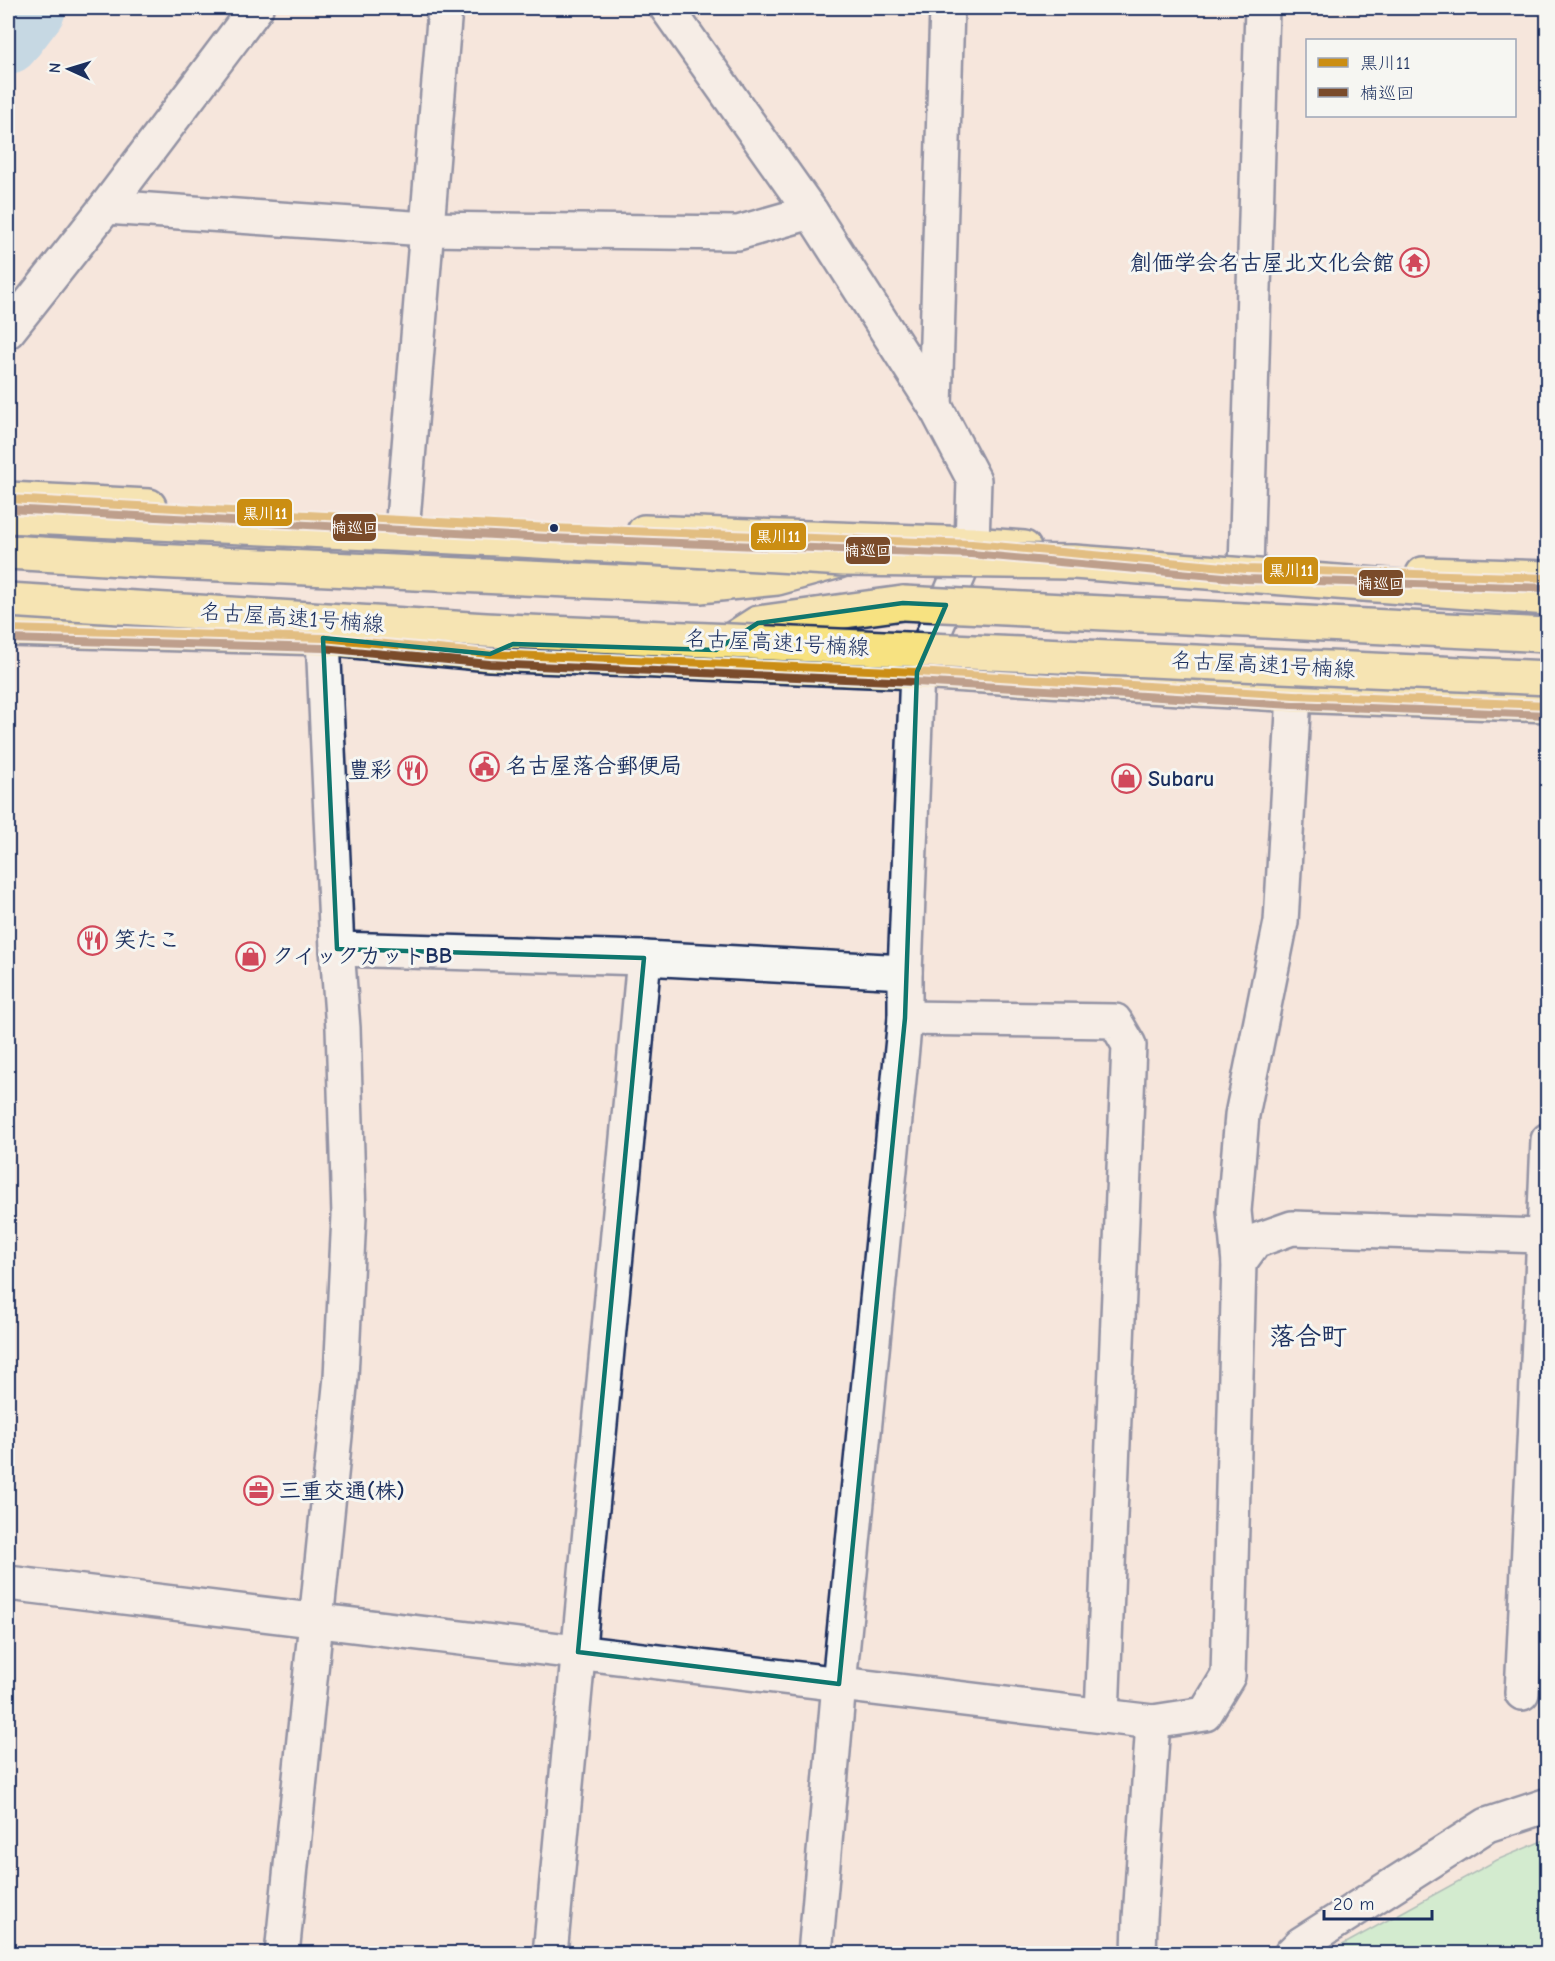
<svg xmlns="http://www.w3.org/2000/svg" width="1555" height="1961" font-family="'Comic Neue','Klee One',sans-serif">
	<rect width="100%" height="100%" fill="#f6e6dc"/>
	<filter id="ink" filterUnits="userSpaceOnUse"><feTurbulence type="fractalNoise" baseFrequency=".0167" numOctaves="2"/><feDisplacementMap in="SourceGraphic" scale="12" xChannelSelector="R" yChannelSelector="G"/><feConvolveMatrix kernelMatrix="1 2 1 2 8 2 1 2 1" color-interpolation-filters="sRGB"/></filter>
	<g filter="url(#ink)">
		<!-- green -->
		<polygon fill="#a9f1bf" stroke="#62908e" stroke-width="1.5" points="1547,1839 1547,1953 1328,1953 1497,1860"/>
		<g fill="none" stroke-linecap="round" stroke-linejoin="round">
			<!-- river -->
			<polyline stroke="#8cc8ec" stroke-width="64" points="8,42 34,8"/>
			<defs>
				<g id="minor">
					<polyline points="667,8 811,212 935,406 974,480 972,544 917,672 905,972 905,1018 839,1684 815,1954"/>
					<polyline points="106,207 426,229 738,233 811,212"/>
					<polyline points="8,331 106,207 256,8"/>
					<polyline points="935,406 947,8"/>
					<polyline points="403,520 445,8"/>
					<polyline points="1246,569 1262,8"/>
					<polyline points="337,949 644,958 905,972"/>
					<polyline points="905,1018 1115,1021 1129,1045 1102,1715"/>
					<polyline points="1239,1263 1234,1211 1242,1115 1281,922 1294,695"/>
					<polyline points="8,1583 1153,1722 1205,1714 1228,1676 1239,1263 1255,1241 1292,1228 1544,1236"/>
					<polyline points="1522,1693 1544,1236 1548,1140"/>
					<polyline points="282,1954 341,1377 349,1216 343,1028 337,949 323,638"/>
					<polyline points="550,1954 644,958"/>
					<polyline points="1139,1954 1140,1919 1153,1722"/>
					<polyline points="1291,1954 1301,1944 1487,1825 1548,1805"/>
				</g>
				<g id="highway">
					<polyline points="8,499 149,506"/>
					<polyline points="644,532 972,544 1024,548"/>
					<polyline points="8,552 154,561 700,586 777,578 839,561"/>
					<polyline points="1423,574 1548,578"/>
					<polyline points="8,629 323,638 490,654 917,672 1294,695 1548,705"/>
					<polyline points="716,650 758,623 903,603"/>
				</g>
			</defs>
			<!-- minor casing -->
			<use href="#minor" stroke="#1b2f5e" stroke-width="38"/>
			<!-- highway casing -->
			<use href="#highway" stroke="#1b2f5e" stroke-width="38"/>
			<!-- minor -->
			<use href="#minor" stroke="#f6f6f2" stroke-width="33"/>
			<!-- highway -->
			<use href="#highway" stroke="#f7e281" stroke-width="33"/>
			<defs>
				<g id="highway-bridge">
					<polyline points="8,516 520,540 844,559 1074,562 1548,598"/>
					<polyline points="8,600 486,630 1548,678"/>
					<polyline points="903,603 1548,635"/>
				</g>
			</defs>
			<!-- highway-bridge casing -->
			<use href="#highway-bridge" stroke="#1b2f5e" stroke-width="38" stroke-linecap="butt"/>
			<!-- highway-bridge -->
			<use href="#highway-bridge" stroke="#f7e281" stroke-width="33"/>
			<defs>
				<g id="bus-1">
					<polyline points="8,499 550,528 972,544 1246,569 1548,578"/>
					<polyline points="8,629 323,638 490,654 917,672 1294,695 1548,705"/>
				</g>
				<g id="bus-2">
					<polyline points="8,509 549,538 971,554 1246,579 1548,588"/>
					<polyline points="8,639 322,648 490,664 916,682 1293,705 1548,715"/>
				</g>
			</defs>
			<!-- bus-1 casing -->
			<use href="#bus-1" stroke="#f6f6f2" stroke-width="12"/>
			<!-- bus-2 casing -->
			<use href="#bus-2" stroke="#f6f6f2" stroke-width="12"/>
			<!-- bus-1 -->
			<use href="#bus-1" stroke="#cb8e13" stroke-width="8"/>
			<!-- bus-2 -->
			<use href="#bus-2" stroke="#7a4b2a" stroke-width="8"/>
		</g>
	</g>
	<!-- marked area -->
	<path d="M0 0H1555V1961H0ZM903,603L946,605L917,672L905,1018L839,1684L578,1652L644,958L337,949L323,638L490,654L513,644L716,650L758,623Z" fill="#f6e6dc" fill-opacity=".55" fill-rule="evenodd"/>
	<path fill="none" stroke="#0f766e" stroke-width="4.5" stroke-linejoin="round" d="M903,603L946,605L917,672L905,1018L839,1684L578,1652L644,958L337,949L323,638L490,654L513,644L716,650L758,623Z"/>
	<!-- icons -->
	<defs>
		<symbol id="temple-ring" viewBox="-11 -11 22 22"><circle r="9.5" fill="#f6f6f2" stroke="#d1495b" stroke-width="1.5"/><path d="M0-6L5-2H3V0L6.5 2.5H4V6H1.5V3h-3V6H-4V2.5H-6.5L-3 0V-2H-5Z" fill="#d1495b"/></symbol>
		<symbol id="civic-ring" viewBox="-11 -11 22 22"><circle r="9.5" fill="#f6f6f2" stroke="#d1495b" stroke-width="1.5"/><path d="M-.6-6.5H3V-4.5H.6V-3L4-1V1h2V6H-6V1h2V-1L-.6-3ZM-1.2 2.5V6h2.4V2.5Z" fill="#d1495b"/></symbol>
		<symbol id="restaurant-ring" viewBox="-11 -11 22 22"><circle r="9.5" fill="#f6f6f2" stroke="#d1495b" stroke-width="1.5"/><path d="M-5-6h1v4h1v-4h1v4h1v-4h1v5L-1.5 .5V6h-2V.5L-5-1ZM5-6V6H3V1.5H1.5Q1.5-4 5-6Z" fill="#d1495b"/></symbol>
		<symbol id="shop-ring" viewBox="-11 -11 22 22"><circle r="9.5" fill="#f6f6f2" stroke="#d1495b" stroke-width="1.5"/><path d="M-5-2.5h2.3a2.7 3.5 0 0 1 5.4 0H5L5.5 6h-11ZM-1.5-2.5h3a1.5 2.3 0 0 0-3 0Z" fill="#d1495b"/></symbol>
		<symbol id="office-ring" viewBox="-11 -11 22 22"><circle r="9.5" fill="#f6f6f2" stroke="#d1495b" stroke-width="1.5"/><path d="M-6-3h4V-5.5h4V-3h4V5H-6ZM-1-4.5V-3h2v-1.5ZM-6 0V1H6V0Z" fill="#d1495b"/></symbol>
	</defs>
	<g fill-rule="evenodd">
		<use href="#temple-ring" x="1398" y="246" width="33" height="33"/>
		<use href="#civic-ring" x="468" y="750" width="33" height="33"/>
		<use href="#restaurant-ring" x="396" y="754" width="33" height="33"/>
		<use href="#shop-ring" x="1110" y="762" width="33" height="33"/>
		<use href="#restaurant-ring" x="76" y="924" width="33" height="33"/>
		<use href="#shop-ring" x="234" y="940" width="33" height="33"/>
		<use href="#office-ring" x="242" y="1474" width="33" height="33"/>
	</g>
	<!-- markers -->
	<circle fill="#1b2f5e" stroke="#f6f6f2" stroke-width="2" cx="554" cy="528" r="5"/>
	<g text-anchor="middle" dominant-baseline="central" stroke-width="6" stroke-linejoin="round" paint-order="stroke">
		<!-- poi labels -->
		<g font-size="22" font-weight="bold" fill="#1b2f5e" stroke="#f6f6f2" text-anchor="start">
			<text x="1394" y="263" text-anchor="end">創価学会名古屋北文化会館</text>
			<text x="506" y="766">名古屋落合郵便局</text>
			<text x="392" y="770" text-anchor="end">豊彩</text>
			<text x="1148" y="779">Subaru</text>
			<text x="114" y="940">笑たこ</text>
			<text x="272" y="956">クイックカットBB</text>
			<text x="279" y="1491">三重交通(株)</text>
		</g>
		<!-- street labels -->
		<g font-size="22" fill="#1b2f5e" stroke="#f6f6f2">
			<text transform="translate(292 618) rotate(4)">名古屋高速1号楠線</text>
			<text transform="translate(777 643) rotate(3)">名古屋高速1号楠線</text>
			<text transform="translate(1263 665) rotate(3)">名古屋高速1号楠線</text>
		</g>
		<!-- quarter labels -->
		<g font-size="26" font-weight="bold" fill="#1b2f5e" stroke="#f6f6f2">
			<text x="1308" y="1337">落合町</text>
		</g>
	</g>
	<g stroke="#f6f6f2" stroke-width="2">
		<rect x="236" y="498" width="57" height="29" rx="6" fill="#cb8e13"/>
		<rect x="332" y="513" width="45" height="29" rx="6" fill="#7a4b2a"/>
		<rect x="750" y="522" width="57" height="29" rx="6" fill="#cb8e13"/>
		<rect x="845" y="536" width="46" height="29" rx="6" fill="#7a4b2a"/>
		<rect x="1263" y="556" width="56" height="29" rx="6" fill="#cb8e13"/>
		<rect x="1358" y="569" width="46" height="28" rx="6" fill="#7a4b2a"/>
	</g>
	<g font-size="16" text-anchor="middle" font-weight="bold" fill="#fff">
		<text x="265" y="519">黒川11</text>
		<text x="355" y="533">楠巡回</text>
		<text x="778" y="542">黒川11</text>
		<text x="868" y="556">楠巡回</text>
		<text x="1291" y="576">黒川11</text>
		<text x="1381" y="589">楠巡回</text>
	</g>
	<!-- margin -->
	<rect width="1555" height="1961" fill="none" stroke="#f6f6f2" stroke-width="30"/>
	<rect x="15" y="15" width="1525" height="1931" fill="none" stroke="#1b2f5e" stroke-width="2" filter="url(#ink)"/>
	<!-- legend -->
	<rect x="1306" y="39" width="210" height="78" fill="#f6f6f2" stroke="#9ea6b7" stroke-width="1.5"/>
	<rect x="1318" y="58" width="30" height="9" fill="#cb8e13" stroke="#9ea6b7" stroke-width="1.5"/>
	<text x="1360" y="69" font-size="18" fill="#1b2f5e">黒川11</text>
	<rect x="1318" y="88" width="30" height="9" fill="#7a4b2a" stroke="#9ea6b7" stroke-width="1.5"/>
	<text x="1360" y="99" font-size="18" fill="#1b2f5e">楠巡回</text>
	<!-- north arrow -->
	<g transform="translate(69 69) rotate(274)" stroke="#f6f6f2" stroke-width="4.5" paint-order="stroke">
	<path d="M0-4.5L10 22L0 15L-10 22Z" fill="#1b2f5e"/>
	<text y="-9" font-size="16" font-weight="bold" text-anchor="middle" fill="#1b2f5e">N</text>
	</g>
	<!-- scale -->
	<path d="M1324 1910v9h108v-9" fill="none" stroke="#1b2f5e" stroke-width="3"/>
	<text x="1333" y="1910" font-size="18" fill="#1b2f5e" stroke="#f6f6f2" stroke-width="4.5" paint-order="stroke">20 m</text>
</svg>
